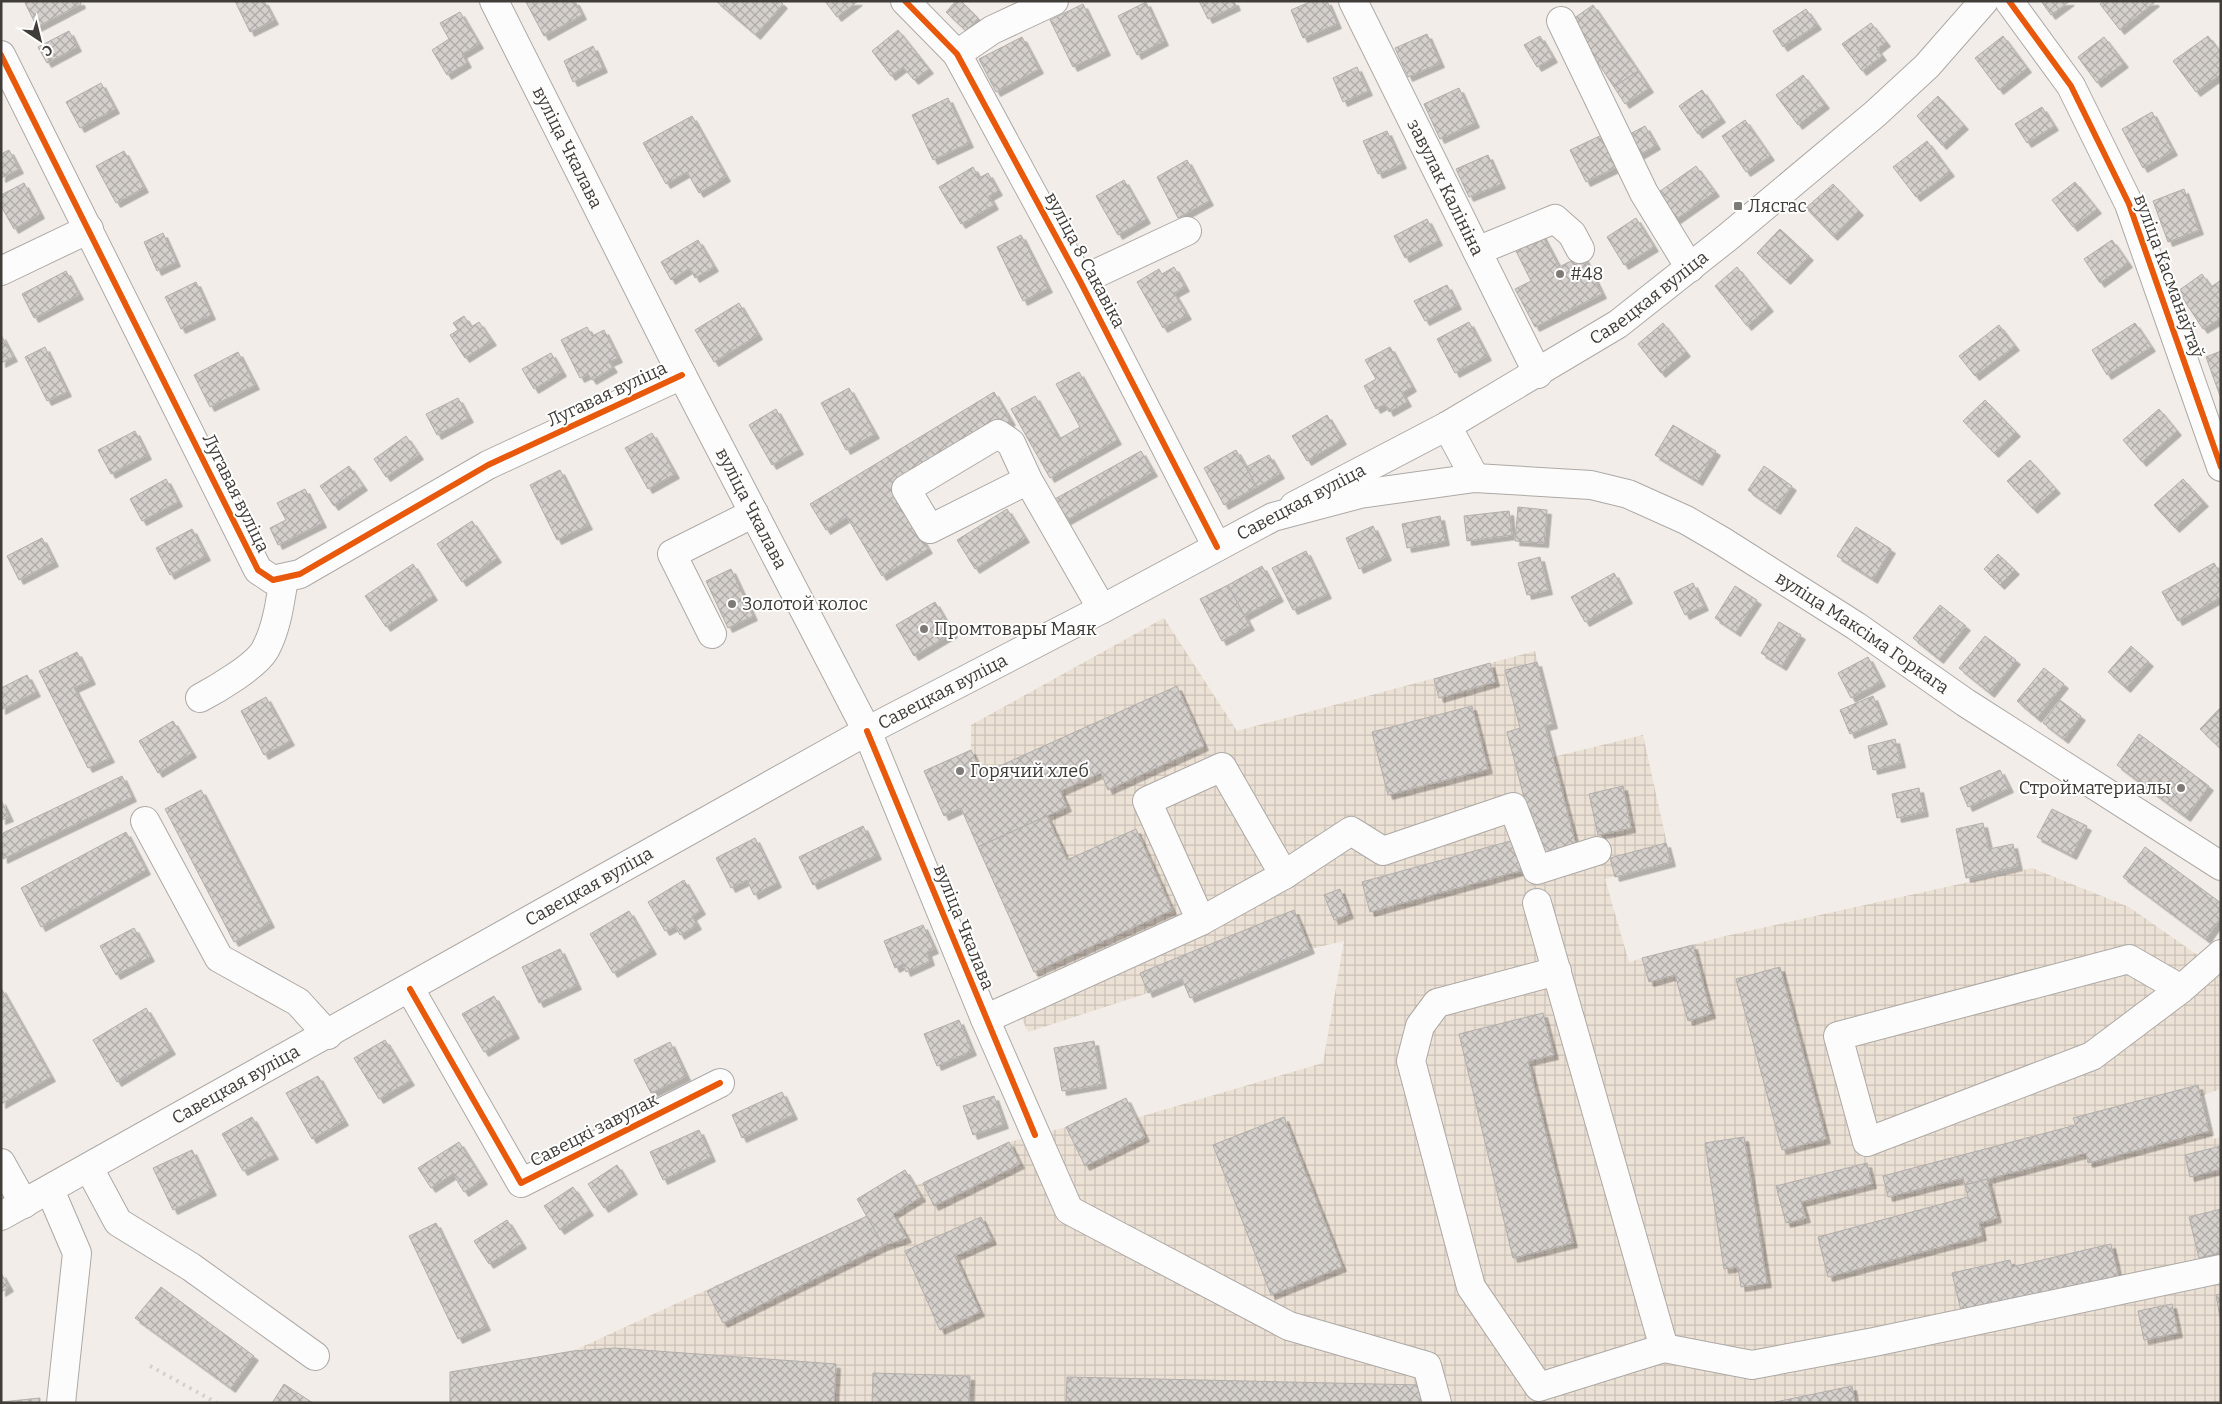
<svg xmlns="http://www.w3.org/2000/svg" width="2222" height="1404" font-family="Bitter,serif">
	<defs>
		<pattern id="industrial-grid" width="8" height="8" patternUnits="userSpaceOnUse" patternTransform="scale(1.25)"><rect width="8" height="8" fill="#ece1d5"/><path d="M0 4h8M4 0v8" fill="none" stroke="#cbc2b8"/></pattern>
		<pattern id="building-cross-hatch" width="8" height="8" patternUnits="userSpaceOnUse" patternTransform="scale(1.25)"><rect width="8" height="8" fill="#d5d0cc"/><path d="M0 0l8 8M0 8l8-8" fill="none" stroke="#aeaaa7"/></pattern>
		<filter id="shadow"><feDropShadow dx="4.5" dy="4.5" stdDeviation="0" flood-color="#0004"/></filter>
	</defs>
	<rect width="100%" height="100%" fill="#f2ede8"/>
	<!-- industrial -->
	<polygon fill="url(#industrial-grid)" points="1164,618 1237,731 1535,651 1553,724 1545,726 1553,757 1643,735 1671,862 1605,879 1629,962 1721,937 2032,868 2129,907 2219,970 2221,1089 2201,1096 2213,1139 2221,1137 2221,1403 450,1403 450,1372 573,1351 867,1216 857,1199 905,1170 915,1186 1009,1142 1066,1127 1126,1098 1136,1118 1323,1063 1344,941 1310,949 1190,998 1182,979 1148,993 1028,1032 1012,997 1040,984 961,808 924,771 971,750 971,725"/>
	<!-- building -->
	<g fill="url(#building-cross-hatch)" stroke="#b3afac" filter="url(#shadow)">
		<polygon points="28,1 80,1 81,4 37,27 25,3"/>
		<polygon points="235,1 264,1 274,20 250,32"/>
		<polygon points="575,1 582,15 544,36 526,2"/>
		<polygon points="716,1 780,1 783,4 756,35"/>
		<polygon points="825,1 858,1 837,17"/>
		<polygon points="956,1 961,1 978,18 966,31 946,12"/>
		<polygon points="1199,1 1234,1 1236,6 1208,19"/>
		<polygon points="1312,1 1327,1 1337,24 1303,38 1291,10"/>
		<polygon points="2041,1 2070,1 2051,15"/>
		<polygon points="2104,1 2154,1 2155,2 2120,30 2100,4"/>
		<polygon points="1146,2 1164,41 1137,55 1118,16"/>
		<polygon points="1083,4 1106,51 1073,67 1050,20"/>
		<polygon points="1593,5 1638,71 1614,87 1570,21"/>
		<polygon points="1806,9 1817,25 1783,47 1773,31"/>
		<polygon points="460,12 479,44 462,54 467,63 447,75 432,50 449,39 440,23"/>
		<polygon points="1871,23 1886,42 1877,49 1882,56 1862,71 1842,44"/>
		<polygon points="898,30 929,69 914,80 903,67 891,76 872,51"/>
		<polygon points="69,31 77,47 47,63 38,47"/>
		<polygon points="1427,34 1440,63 1408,77 1395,48"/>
		<polygon points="1540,36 1553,58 1537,67 1524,45"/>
		<polygon points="2003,36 2027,68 1999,90 1975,58"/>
		<polygon points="2208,36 2221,53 2221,74 2196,92 2173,61"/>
		<polygon points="1022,37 1039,69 996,92 979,59"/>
		<polygon points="2104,37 2124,63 2097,83 2078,57"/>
		<polygon points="593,46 603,68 573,82 564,61"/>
		<polygon points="1357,67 1368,91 1343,102 1333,78"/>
		<polygon points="1638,71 1649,88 1625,104 1614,87"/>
		<polygon points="1803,75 1825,104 1798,125 1776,95"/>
		<polygon points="101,83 115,109 80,128 66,102"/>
		<polygon points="1459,88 1475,123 1440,139 1424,104"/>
		<polygon points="1702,90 1721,118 1698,134 1679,106"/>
		<polygon points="1938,96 1964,125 1942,145 1917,116"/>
		<polygon points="948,98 969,143 933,160 912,115"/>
		<polygon points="2042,107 2054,126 2027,143 2015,124"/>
		<polygon points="2152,112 2173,151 2143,168 2122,129"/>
		<polygon points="692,116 726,177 699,193 687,172 666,184 643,143"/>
		<polygon points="1745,120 1770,156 1746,172 1722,136"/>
		<polygon points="1645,126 1656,145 1639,155 1628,135"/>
		<polygon points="1387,131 1402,164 1378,174 1363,141"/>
		<polygon points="1604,134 1619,166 1586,182 1570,150"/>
		<polygon points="1927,141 1950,172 1916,197 1893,167"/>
		<polygon points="9,150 19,169 1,178 1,154"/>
		<polygon points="124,151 144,188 116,203 96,166"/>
		<polygon points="1488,155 1501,184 1469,197 1456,169"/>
		<polygon points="1187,160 1209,201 1178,218 1157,177"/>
		<polygon points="1696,166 1715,192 1675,220 1656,194"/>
		<polygon points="973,167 979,178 988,173 998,191 989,196 994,205 961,224 939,187"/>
		<polygon points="1124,180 1146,219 1118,235 1096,196"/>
		<polygon points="2075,182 2097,209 2073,227 2052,200"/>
		<polygon points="24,183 40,214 14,229 1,206 1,195"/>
		<polygon points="1833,184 1859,211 1833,236 1806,208"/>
		<polygon points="2184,189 2199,230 2168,242 2153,201"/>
		<polygon points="1636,218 1654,247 1624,265 1607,237"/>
		<polygon points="1427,219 1438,241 1405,258 1394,236"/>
		<polygon points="1780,229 1809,256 1786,280 1757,253"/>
		<polygon points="163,233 176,262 157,271 144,242"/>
		<polygon points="1541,233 1559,267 1583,255 1602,294 1535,327 1515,289 1531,281 1514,247"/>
		<polygon points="1021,235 1048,288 1023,301 997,247"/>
		<polygon points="698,240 714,267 695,278 690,268 671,280 661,262"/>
		<polygon points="2112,240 2128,263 2100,283 2084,259"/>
		<polygon points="1174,267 1185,287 1174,293 1187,315 1163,328 1137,282 1159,269 1162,274"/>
		<polygon points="1737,267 1769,307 1747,326 1715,286"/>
		<polygon points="66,271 79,295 34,318 22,294"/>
		<polygon points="2202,274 2211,287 2221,280 2221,318 2203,329 2178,291"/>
		<polygon points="196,282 211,315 181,329 165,297"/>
		<polygon points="1447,285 1457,305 1425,321 1414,301"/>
		<polygon points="739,303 758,335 714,362 695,330"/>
		<polygon points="464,316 471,327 479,322 492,341 465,358 450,335 458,330 453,323"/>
		<polygon points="1469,322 1487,356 1455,373 1437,339"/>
		<polygon points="1663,323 1686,352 1661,373 1638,344"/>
		<polygon points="2135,323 2151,347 2107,375 2092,350"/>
		<polygon points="1999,325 2015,346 1975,376 1959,356"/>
		<polygon points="587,327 592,336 604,330 618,358 609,362 613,368 592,380 588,374 580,378 561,340"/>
		<polygon points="1,335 13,357 1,363"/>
		<polygon points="45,347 67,392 47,401 25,357"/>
		<polygon points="1390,347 1412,387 1402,393 1407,402 1389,412 1385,404 1376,409 1364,386 1376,379 1365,360"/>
		<polygon points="2221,351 2221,396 2220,396 2206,357"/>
		<polygon points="238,352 255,385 210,407 194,375"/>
		<polygon points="551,353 562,372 534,389 522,369"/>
		<polygon points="1079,372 1117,440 1050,478 1011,409 1035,396 1059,439 1080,427 1056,384"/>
		<polygon points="849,388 875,434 846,450 821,403"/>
		<polygon points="994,392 1011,421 894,492 928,549 882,576 847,517 826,530 810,504"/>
		<polygon points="458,398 469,418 437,435 426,414"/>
		<polygon points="1985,400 2016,432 1994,453 1963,421"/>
		<polygon points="776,409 799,450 772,465 749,425"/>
		<polygon points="2159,409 2177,431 2142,462 2123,440"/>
		<polygon points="1327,415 1342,440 1307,461 1292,436"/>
		<polygon points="1673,425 1716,451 1698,481 1655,455"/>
		<polygon points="135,431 147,455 111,474 98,450"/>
		<polygon points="652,433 675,474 648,489 625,448"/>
		<polygon points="406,436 419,455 386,477 374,459"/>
		<polygon points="1236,450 1257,487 1224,505 1204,468"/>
		<polygon points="1141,451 1153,472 1065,521 1053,500"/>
		<polygon points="1269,455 1280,474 1257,487 1246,467"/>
		<polygon points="2030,460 2056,489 2033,509 2007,481"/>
		<polygon points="349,466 363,486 334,506 320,486"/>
		<polygon points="1764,466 1792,486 1776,510 1748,490"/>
		<polygon points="560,470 588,525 557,540 530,485"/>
		<polygon points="166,479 178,502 142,521 130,499"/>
		<polygon points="2183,479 2204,502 2175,528 2154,505"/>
		<polygon points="305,489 322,523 278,545 270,528 286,520 277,503"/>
		<polygon points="1518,507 1547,510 1544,543 1515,541"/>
		<polygon points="1007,509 1025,538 975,569 957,540"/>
		<polygon points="1509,511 1512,535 1467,541 1464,516"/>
		<polygon points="1440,516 1445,541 1407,548 1402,524"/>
		<polygon points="472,521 497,558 462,582 437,544"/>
		<polygon points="1373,526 1387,556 1359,569 1346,538"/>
		<polygon points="1856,527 1891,549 1873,579 1837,556"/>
		<polygon points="192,529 206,556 170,575 156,548"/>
		<polygon points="42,538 54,562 19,580 7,556"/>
		<polygon points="1306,551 1327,594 1293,610 1272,568"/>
		<polygon points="1998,554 2015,570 2000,585 1984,569"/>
		<polygon points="1540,557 1548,590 1527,595 1518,563"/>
		<polygon points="2214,563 2221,575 2221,597 2178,621 2162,592"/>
		<polygon points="413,564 433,596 386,627 365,596"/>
		<polygon points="1262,566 1279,597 1244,616 1228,585"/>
		<polygon points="731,569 753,616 728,628 706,581"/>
		<polygon points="1614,573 1628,599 1585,622 1571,597"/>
		<polygon points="1693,583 1704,606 1685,615 1674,592"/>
		<polygon points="1228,585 1250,626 1222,641 1200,599"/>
		<polygon points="1735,586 1757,600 1736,632 1715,618"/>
		<polygon points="935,602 953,633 914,656 896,625"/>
		<polygon points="1940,605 1966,626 1939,659 1913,638"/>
		<polygon points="1779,622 1801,635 1782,666 1761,653"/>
		<polygon points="1985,636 2016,660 1990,693 1959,668"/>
		<polygon points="2131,646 2149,662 2126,688 2108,672"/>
		<polygon points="77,652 91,680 74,688 110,758 88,768 39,671"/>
		<polygon points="1868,657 1881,682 1851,698 1838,673"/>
		<polygon points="1537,662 1553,724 1545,726 1578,853 1541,863 1507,732 1520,728 1505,670"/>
		<polygon points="1490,663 1495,682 1439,698 1434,679"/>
		<polygon points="2044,668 2064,684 2037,718 2017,701"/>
		<polygon points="27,675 36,692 1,710 1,688"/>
		<polygon points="1177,686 1204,746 1108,790 1101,773 1060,791 1067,807 978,847 961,808 944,816 924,771 971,750 982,774"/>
		<polygon points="1873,696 1883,720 1850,734 1840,710"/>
		<polygon points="266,697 290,741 264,755 241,711"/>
		<polygon points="2060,700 2081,716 2064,739 2043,723"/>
		<polygon points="1472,706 1488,769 1388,795 1372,732"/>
		<polygon points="2221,707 2221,749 2200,729"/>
		<polygon points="173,721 192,753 158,773 139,741"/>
		<polygon points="2139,734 2209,786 2186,817 2117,765"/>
		<polygon points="1895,739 1901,763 1873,770 1868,746"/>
		<polygon points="2000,770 2009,788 1968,807 1960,788"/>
		<polygon points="122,776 132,797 3,859 1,834"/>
		<polygon points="1623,786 1631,828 1598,835 1589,794"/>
		<polygon points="1919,788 1924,812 1897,818 1892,794"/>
		<polygon points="201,790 270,923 234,942 165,809"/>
		<polygon points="1,800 9,817 1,820"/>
		<polygon points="2052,809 2087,826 2072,855 2037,837"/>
		<polygon points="1047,816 1067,860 1136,829 1172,910 1034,972 978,847"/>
		<polygon points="1983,823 1989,849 2013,844 2018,866 1966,878 1956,829"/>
		<polygon points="863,826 877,855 813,885 799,857"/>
		<polygon points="126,832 146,870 41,927 21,888"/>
		<polygon points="755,838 777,883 754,895 747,880 731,888 716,858"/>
		<polygon points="1514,840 1523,870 1370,912 1362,882"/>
		<polygon points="1666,843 1671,862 1615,877 1610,858"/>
		<polygon points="2145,847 2221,903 2221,918 2206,939 2123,877"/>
		<polygon points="684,880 701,910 692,916 697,925 680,935 675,926 665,931 648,902"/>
		<polygon points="1340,889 1349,914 1334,920 1324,895"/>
		<polygon points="1294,910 1310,949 1190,998 1182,979 1148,993 1140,973"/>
		<polygon points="629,911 652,950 613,973 590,934"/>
		<polygon points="923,925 934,949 927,952 930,961 906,972 903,964 895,968 884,941"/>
		<polygon points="134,928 150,957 116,975 100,946"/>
		<polygon points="1693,945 1711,1014 1688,1021 1675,975 1649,982 1642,958"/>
		<polygon points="560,949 577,985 539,1003 522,967"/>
		<polygon points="1780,967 1826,1139 1782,1150 1736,979"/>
		<polygon points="1,988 51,1077 1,1104"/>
		<polygon points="494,996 515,1034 484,1052 462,1014"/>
		<polygon points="146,1008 171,1050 117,1082 93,1040"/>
		<polygon points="1543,1013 1554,1055 1528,1061 1573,1243 1513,1258 1459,1034"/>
		<polygon points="959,1020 972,1051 937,1066 924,1034"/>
		<polygon points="385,1040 410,1081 379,1099 354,1058"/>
		<polygon points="1094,1041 1102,1084 1062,1091 1054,1048"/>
		<polygon points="670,1042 686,1076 651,1093 634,1060"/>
		<polygon points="318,1076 344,1121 312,1139 286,1093"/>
		<polygon points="2198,1085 2209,1131 2088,1163 2086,1153 1965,1185 1963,1178 1888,1197 1883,1176 2076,1125 2073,1118"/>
		<polygon points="782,1092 793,1115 742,1138 732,1115"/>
		<polygon points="994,1096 1004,1124 973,1135 963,1106"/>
		<polygon points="1126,1098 1145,1137 1085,1166 1066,1127"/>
		<polygon points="252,1117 274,1155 243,1171 222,1134"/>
		<polygon points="1284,1117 1342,1267 1271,1295 1213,1145"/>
		<polygon points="699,1130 711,1157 663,1180 650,1152"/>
		<polygon points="1744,1137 1767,1283 1741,1287 1738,1267 1724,1269 1705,1143"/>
		<polygon points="459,1142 483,1180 464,1192 453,1174 431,1188 418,1168"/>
		<polygon points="1009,1142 1020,1164 934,1206 923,1183"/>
		<polygon points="2221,1146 2221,1169 2190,1177 2185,1155"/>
		<polygon points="192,1150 212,1191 173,1210 153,1168"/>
		<polygon points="1867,1163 1872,1184 1801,1202 1806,1218 1786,1223 1776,1186"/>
		<polygon points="617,1165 633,1190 604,1208 588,1184"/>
		<polygon points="905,1170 921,1197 893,1214 907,1238 883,1246 857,1199"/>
		<polygon points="1987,1179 1997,1218 1979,1223 1982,1236 1828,1277 1818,1237 1968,1197 1965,1185"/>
		<polygon points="573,1187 589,1211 560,1230 544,1206"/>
		<polygon points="2221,1209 2221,1253 2199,1258 2189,1217"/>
		<polygon points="867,1216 883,1246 723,1323 707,1291"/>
		<polygon points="981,1217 992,1240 955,1256 980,1312 940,1330 905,1251"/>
		<polygon points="507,1220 522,1244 489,1264 474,1241"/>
		<polygon points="436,1223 486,1326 458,1339 409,1236"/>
		<polygon points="2111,1244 2119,1279 1962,1315 1952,1273 2010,1260 2012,1267"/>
		<polygon points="1,1273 9,1287 1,1292"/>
		<polygon points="161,1287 254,1356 231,1388 135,1318"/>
		<polygon points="2221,1294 2221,1323 2216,1295"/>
		<polygon points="2172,1304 2178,1333 2144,1340 2138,1311"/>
		<polygon points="615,1348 836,1364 834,1403 450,1403 450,1372 573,1351"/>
		<polygon points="873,1373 970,1376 969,1403 872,1403"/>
		<polygon points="1067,1377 1421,1385 1421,1403 1066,1403"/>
		<polygon points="284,1384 313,1403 272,1403"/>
		<polygon points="1852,1386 1855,1403 1771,1403"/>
		<polygon points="40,1398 40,1403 1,1403 1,1402"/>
	</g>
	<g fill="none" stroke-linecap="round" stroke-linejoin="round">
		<defs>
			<g id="minor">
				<polyline points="905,1 957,54 1080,281 1217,547"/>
				<path id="s1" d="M1353,1L1538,374"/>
				<polyline points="2009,1 2071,86 2129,204 2221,467"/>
				<polyline points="1561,21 1644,193 1690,268"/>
				<polyline points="957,54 992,30 1054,1"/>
				<polyline points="1,55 258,570 273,580 300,574 488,465 682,375"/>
				<polyline points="1477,251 1555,219 1572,234 1580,249"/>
				<polyline points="1,271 89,229"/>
				<polyline points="1080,281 1187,231"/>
				<polyline points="1028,480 930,529 906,489 998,434 1011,443 1028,480 1102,609"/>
				<polyline points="712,634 672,554 754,513"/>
				<path d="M200,698C217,689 256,666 265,650C277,628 280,602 284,578"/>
				<polyline points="867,731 985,1019 1069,1210 1289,1326 1427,1366 1437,1403"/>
				<polyline points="145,821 219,958 298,1002 328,1035"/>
				<polyline points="1537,903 1664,1348 1752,1365 1874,1342 2221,1269"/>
				<polyline points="1201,921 1284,875"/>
				<polyline points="1557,971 1437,1003 1420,1026 1411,1061 1471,1287 1539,1387 1664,1348"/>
				<polyline points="410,989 521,1183 720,1083"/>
				<polyline points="2181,989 2129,959 1838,1036 1867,1142 2092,1056 2181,989 2221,954"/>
				<polyline points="985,1019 1201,921 1147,801 1222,767 1284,875 1351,831 1383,851 1513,807 1537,870 1597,851"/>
				<polyline points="1,1163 24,1204"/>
				<polyline points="89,1168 118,1222 191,1267 315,1356"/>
				<polyline points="50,1190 77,1253 61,1403"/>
			</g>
			<g id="major">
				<polyline points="1447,426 1475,478"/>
				<path id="s2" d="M1294,506L1447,426L1618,324L1728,237L1875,114L1927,66L1984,1"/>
				<path id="s3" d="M1,1216L867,731"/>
			</g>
			<g id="highway">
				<path id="s4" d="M494,1L682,375L867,731L1102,609L1273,517L1360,494L1475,478L1591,485L1628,494L1686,520L1722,541L1856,626L1966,703L2221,866"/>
			</g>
		</defs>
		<!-- minor casing -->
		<use href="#minor" stroke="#ada9a6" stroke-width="30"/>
		<!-- major casing -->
		<use href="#major" stroke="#ada9a6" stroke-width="30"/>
		<!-- highway casing -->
		<use href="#highway" stroke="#ada9a6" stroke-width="30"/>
		<!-- minor -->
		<use href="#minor" stroke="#fdfcfc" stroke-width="28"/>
		<!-- major -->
		<use href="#major" stroke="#fdfcfc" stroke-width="28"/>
		<!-- highway -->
		<use href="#highway" stroke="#fdfcfc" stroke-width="28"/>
		<!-- rail -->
		<polyline stroke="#d3d1d0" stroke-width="4" stroke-dasharray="2.5 5" stroke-linecap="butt" points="150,1366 217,1403"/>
		<defs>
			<g id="cycleway">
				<polyline points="905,1 957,54 1080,281 1217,547"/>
				<polyline points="2009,1 2071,86 2129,204 2221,467"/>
				<polyline points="1,55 258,570 273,580 300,574 488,465 682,375"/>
				<polyline points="867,731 1035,1135"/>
				<polyline points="410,989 521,1183 720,1083"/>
			</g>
		</defs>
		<!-- cycleway casing -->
		<use href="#cycleway" stroke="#fff" stroke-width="9"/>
		<!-- cycleway -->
		<use href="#cycleway" stroke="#e8590c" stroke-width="6"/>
	</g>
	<!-- markers -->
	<g fill="#7e7a76" stroke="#fff" stroke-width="2">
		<rect x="1733" y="201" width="10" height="10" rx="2.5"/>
		<circle cx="1560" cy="274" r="5"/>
		<circle cx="732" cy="604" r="5"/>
		<circle cx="924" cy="629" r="5"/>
		<circle cx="960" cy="771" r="5"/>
		<circle cx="2181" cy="788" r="5"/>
	</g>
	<g text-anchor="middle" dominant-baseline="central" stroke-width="4" stroke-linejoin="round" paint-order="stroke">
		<!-- street labels -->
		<g font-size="18" fill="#403c38" stroke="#fff">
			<text stroke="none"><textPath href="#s4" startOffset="164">вуліца Чкалава</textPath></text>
			<text stroke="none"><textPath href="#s1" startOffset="208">завулак Калініна</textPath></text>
			<text transform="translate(1085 260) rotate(62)">вуліца 8 Сакавіка</text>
			<text transform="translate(2169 276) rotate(70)">вуліца Касманаўтаў</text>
			<text stroke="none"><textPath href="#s2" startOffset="412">Савецкая вуліца</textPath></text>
			<text transform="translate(607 394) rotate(-25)">Лугавая вуліца</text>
			<text transform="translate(236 493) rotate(64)">Лугавая вуліца</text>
			<text transform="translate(1301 502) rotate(-28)">Савецкая вуліца</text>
			<text stroke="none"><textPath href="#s4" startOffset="569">вуліца Чкалава</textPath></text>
			<text stroke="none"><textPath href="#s4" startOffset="1912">вуліца Максіма Горкага</textPath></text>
			<text stroke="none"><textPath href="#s4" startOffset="905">Савецкая вуліца</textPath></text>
			<text stroke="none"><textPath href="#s3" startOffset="674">Савецкая вуліца</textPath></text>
			<text transform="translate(964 927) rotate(68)">вуліца Чкалава</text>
			<text stroke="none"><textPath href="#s3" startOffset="269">Савецкая вуліца</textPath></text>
			<text transform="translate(594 1130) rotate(-27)">Савецкі завулак</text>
		</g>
		<!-- poi labels -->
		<g font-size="18" fill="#403c38" stroke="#fff" text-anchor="start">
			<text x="1748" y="206">Лясгас</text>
			<text x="1570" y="274">#48</text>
			<text x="742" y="604">Золотой колос</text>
			<text x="934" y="629">Промтовары Маяк</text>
			<text x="970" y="771">Горячий хлеб</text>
			<text x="2171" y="788" text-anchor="end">Стройматериалы</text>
		</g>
	</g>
	<!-- border -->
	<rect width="2222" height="1404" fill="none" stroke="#403c38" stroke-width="5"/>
	<!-- north arrow -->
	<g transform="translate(40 40) rotate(145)" stroke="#ffffff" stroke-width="4" paint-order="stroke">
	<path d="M0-4L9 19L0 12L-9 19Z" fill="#403c38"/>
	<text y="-8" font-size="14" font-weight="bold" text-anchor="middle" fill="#403c38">С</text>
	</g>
</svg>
